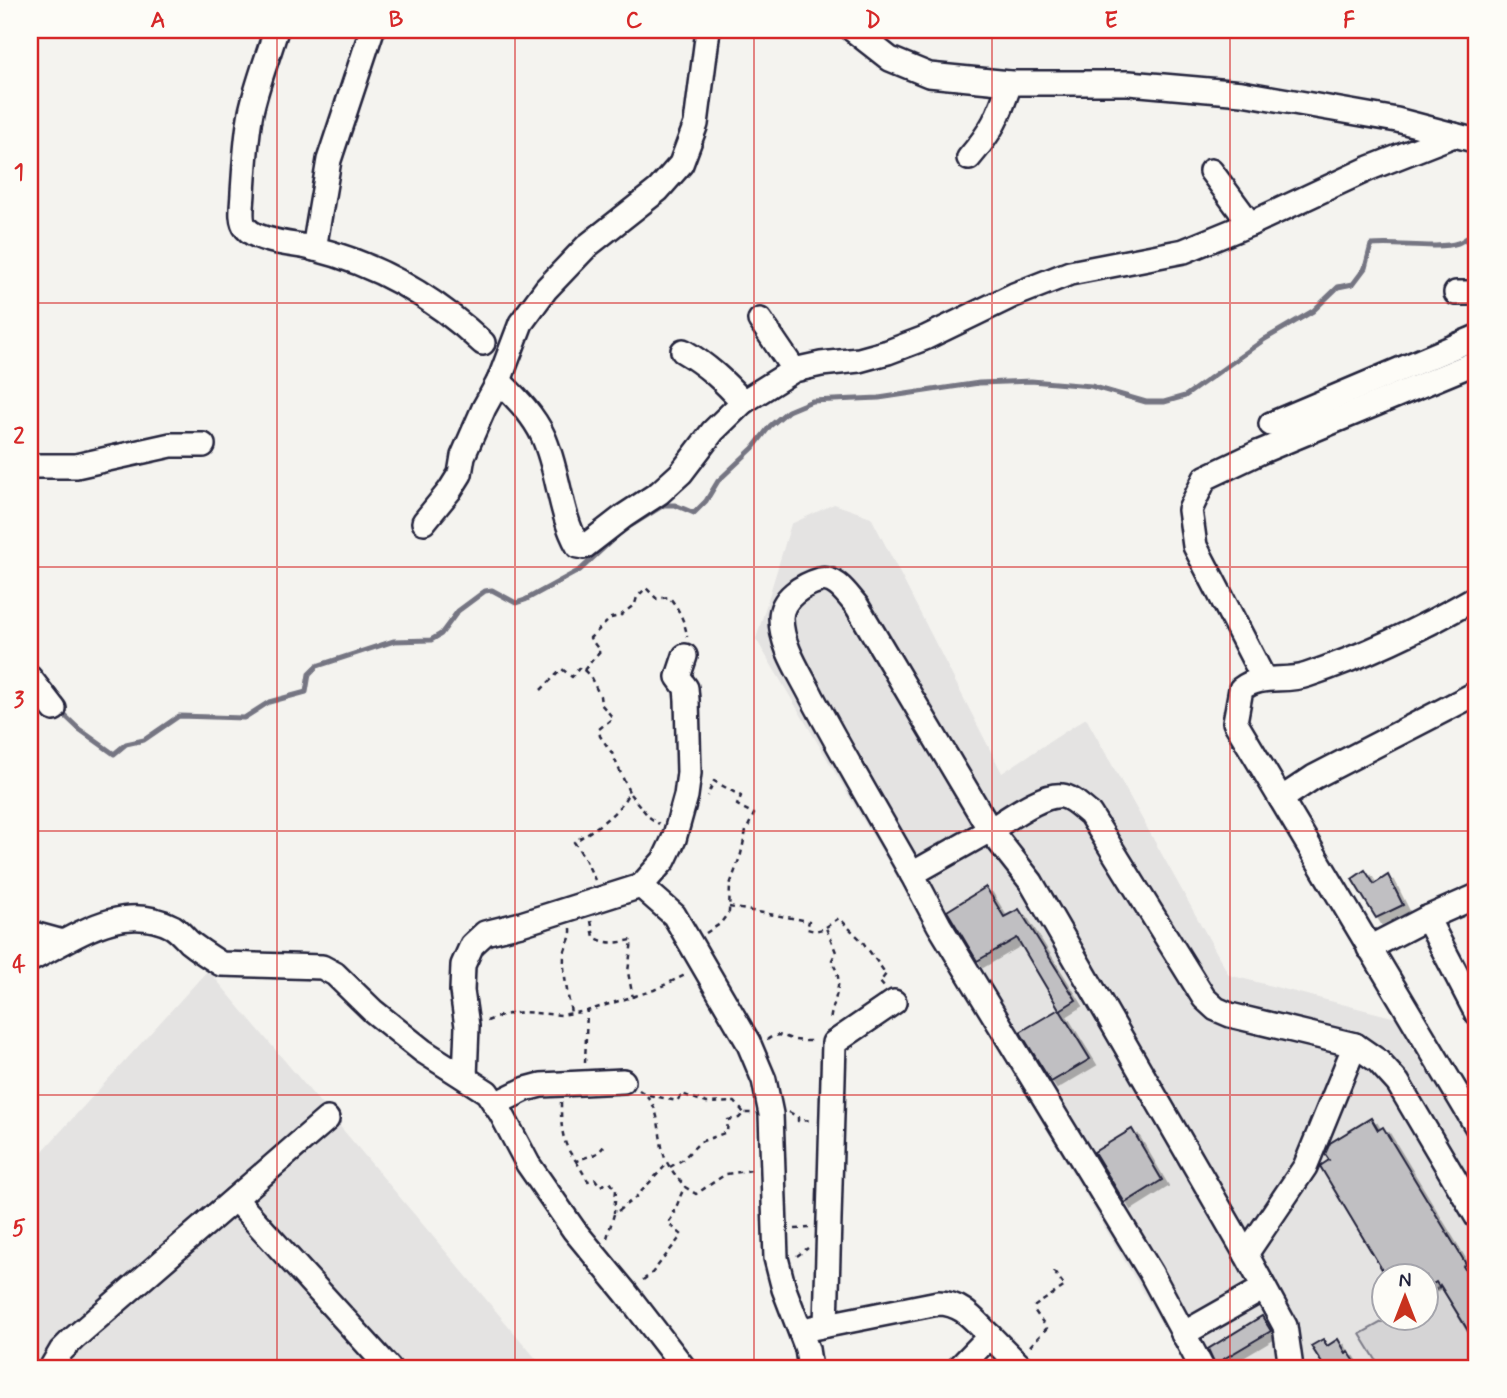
<svg xmlns="http://www.w3.org/2000/svg" width="1507" height="1398" font-family="Mynerve,sans-serif">
	<defs>
		<filter id="shadow"><feDropShadow dx="6" dy="6" stdDeviation="0" flood-color="#0004"/></filter>
	</defs>
	<rect width="100%" height="100%" fill="#f4f3ef"/>
	<filter id="ink" filterUnits="userSpaceOnUse"><feTurbulence type="fractalNoise" baseFrequency=".0143" numOctaves="2"/><feDisplacementMap in="SourceGraphic" scale="14" xChannelSelector="R" yChannelSelector="G"/><feConvolveMatrix kernelMatrix="1 2 1 2 8 2 1 2 1" color-interpolation-filters="sRGB"/></filter>
	<g filter="url(#ink)">
		<!-- built -->
		<g fill="#e4e3e2" fill-rule="evenodd">
			<path d="M834,504L871,517L1002,773L1086,718L1229,975L1400,1019L1477,1150V1368H1188L756,639L791,524ZM1384,1276H1426V1318H1384Z"/>
			<polygon points="208,970 544,1368 30,1368 30,1165"/>
		</g>
		<!-- grass -->
		<polygon fill="#d5d4d5" stroke="#7c7b88" stroke-width="2" points="1441,1286 1477,1347 1477,1357 1458,1368 1381,1368 1360,1334 1389,1318 1426,1318 1427,1295"/>
		<g fill="none" stroke-linecap="round" stroke-linejoin="round">
			<!-- stream -->
			<g stroke="#757582" stroke-width="5">
				<polyline points="30,661 37,671"/>
				<path d="M59,710L79,729L114,754L126,744L144,740L179,716L244,718L269,702L306,692L309,674L317,666L394,641L431,640L441,634L458,611L485,591L492,590L516,603L525,600L580,570L621,532L664,505H675L694,513L706,501L718,481L753,448L770,426L788,411L812,401L879,398L979,383L1031,381L1091,386L1146,402H1164L1185,396L1265,339L1313,311L1338,287L1353,284L1365,268L1371,245C1397,242 1436,250 1458,243C1464,241 1472,234 1477,231"/>
			</g>
		</g>
		<!-- building -->
		<g fill="#c0bfc2" stroke="#22223b" stroke-width="2" filter="url(#shadow)">
			<polygon points="1365,870 1374,884 1388,875 1403,905 1376,918 1352,879"/>
			<polygon points="986,887 1004,917 1019,909 1076,1000 1060,1010 1090,1059 1051,1082 1020,1032 1059,1009 1017,938 977,961 947,911"/>
			<polygon points="1371,1118 1378,1130 1383,1127 1466,1264 1463,1266 1477,1289 1477,1345 1440,1285 1439,1287 1436,1282 1426,1288 1426,1276 1386,1276 1320,1166 1329,1160 1325,1154 1330,1143"/>
			<polygon points="1132,1129 1162,1180 1125,1203 1094,1152"/>
			<polygon points="1262,1316 1271,1331 1215,1364 1208,1349"/>
			<polygon points="1323,1339 1327,1346 1338,1339 1346,1353 1348,1351 1359,1368 1325,1368 1311,1346"/>
		</g>
		<g fill="none" stroke-linecap="round" stroke-linejoin="round">
			<defs>
				<g id="minor">
					<path d="M276,30C268,57 257,84 251,112C246,138 245,165 243,192C243,202 239,220 246,228C257,242 295,244 312,248C377,264 434,297 483,343"/>
					<polyline points="853,30 890,59 929,75 1010,83 1129,83 1242,93 1397,120 1477,141"/>
					<path d="M969,158C992,131 999,116 1010,83"/>
					<polyline points="1211,171 1250,224"/>
					<polyline points="314,249 329,160 372,30"/>
					<polyline points="1456,293 1477,293"/>
					<polyline points="760,320 794,370"/>
					<path d="M683,351C707,365 724,381 743,402"/>
					<path d="M499,381C515,397 533,414 543,436C559,471 559,513 578,546L584,547L624,516L659,493L681,473L713,431L743,402L794,370L821,364L859,360L888,352L925,338L1014,295L1070,273L1184,251L1250,224L1370,168L1454,135"/>
					<polyline points="1271,424 1477,337"/>
					<polyline points="30,466 76,466 171,445 203,445"/>
					<polyline points="424,522 450,490 460,474 463,456 484,408 499,381 521,323 546,289 587,246 658,190 681,164 696,124 708,30"/>
					<path d="M1477,597C1423,628 1367,655 1307,675C1284,683 1261,673 1241,689L1235,722L1477,1127"/>
					<polyline points="30,678 54,709"/>
					<polyline points="1264,679 1195,546 1190,510 1205,478 1260,452 1477,362"/>
					<polyline points="1281,799 1314,777 1477,693"/>
					<path d="M912,874C879,816 844,757 812,697C800,673 781,646 781,618C781,598 803,585 820,580C836,576 848,596 857,606L990,830C1007,820 1042,793 1062,796C1072,797 1082,808 1090,814L1204,998L1216,1009L1230,1015L1355,1045L1305,1167L1246,1254"/>
					<polyline points="641,886 664,860 674,839 686,796 689,773 687,700 686,688 678,677 685,656"/>
					<polyline points="1427,918 1477,1014"/>
					<polyline points="30,933 63,942"/>
					<polyline points="1369,948 1427,918 1477,896"/>
					<path d="M30,960C74,938 122,900 173,927C179,931 184,937 189,942C199,950 210,957 221,964L322,967L335,974L373,1011L423,1051L487,1092L501,1113L528,1164L574,1230L626,1293L684,1368"/>
					<polyline points="1355,1045 1378,1061 1398,1083 1477,1217"/>
					<polyline points="465,1077 467,1026 462,991 463,965 472,945 485,933 521,924 641,886 674,915 748,1042 764,1080 771,1114 776,1258 784,1289 807,1349 810,1368"/>
					<polyline points="495,1104 526,1089 541,1085 623,1081"/>
					<polyline points="235,1199 389,1368"/>
					<polyline points="826,1325 834,1043 894,1002"/>
					<path d="M812,1328L938,1303C962,1303 973,1319 990,1336L959,1368"/>
					<polyline points="1183,1334 1264,1288"/>
					<polyline points="990,1336 1022,1368"/>
					<polyline points="51,1368 61,1351 73,1339 327,1119"/>
					<polyline points="1202,1368 1151,1273 939,925 912,874 990,830 1031,882 1246,1254 1285,1326 1291,1368"/>
				</g>
			</defs>
			<!-- minor casing -->
			<use href="#minor" stroke="#22223b" stroke-width="28"/>
			<!-- path -->
			<g stroke="#22223b" stroke-width="2.5" stroke-dasharray="5 5" stroke-linecap="butt">
				<path d="M584,670L590,676L600,696L601,704L613,718L599,729L600,736L612,753L629,792C618,815 594,829 574,842L584,857L595,880"/>
				<path d="M541,690L562,669L572,677L580,667L584,670L600,651L590,638L611,618L620,616L635,604L637,597L646,588L657,599L669,597C678,607 686,624 687,637"/>
				<polyline points="630,794 649,817 659,824"/>
				<path d="M729,907L809,921L807,929L815,931L826,928L836,952L831,962C847,980 832,1001 830,1022"/>
				<path d="M591,921L594,937C608,945 616,943 632,940L628,972L633,998"/>
				<polyline points="826,927 839,918 862,941 886,974 880,982 884,987"/>
				<path d="M571,928C572,940 565,945 564,956C563,975 568,994 571,1013"/>
				<polyline points="706,933 720,924 729,912 730,885 741,854 746,831 754,814 737,805 741,796 714,781 707,796"/>
				<polyline points="487,1021 503,1015 523,1012 561,1015 587,1011 654,990 685,975"/>
				<path d="M767,1040C778,1031 784,1037 795,1040C801,1041 808,1041 814,1041"/>
				<polyline points="585,1063 587,1011"/>
				<path d="M639,1090C662,1103 657,1132 664,1155C667,1166 678,1178 685,1187"/>
				<polyline points="649,1095 677,1101 682,1094 707,1103 735,1102 744,1113"/>
				<path d="M561,1102C561,1125 561,1143 576,1161L598,1153L605,1145"/>
				<polyline points="789,1112 798,1117 798,1121 811,1120"/>
				<polyline points="576,1161 588,1181 595,1179 600,1186 610,1182 616,1190 614,1213"/>
				<polyline points="670,1167 682,1160 700,1142 727,1132 728,1120 739,1118 744,1113 751,1113"/>
				<polyline points="795,1229 809,1228"/>
				<polyline points="607,1238 614,1214 636,1197 667,1164"/>
				<polyline points="797,1256 808,1248"/>
				<path d="M643,1280L652,1273L682,1235L668,1223L675,1213L673,1212C679,1204 679,1196 685,1187L696,1194L726,1174L752,1170"/>
				<polyline points="1030,1346 1047,1328 1034,1310 1035,1306 1065,1286 1053,1271"/>
			</g>
			<!-- minor -->
			<use href="#minor" stroke="#fdfcf7" stroke-width="23"/>
		</g>
	</g>
	<!-- grid -->
	<path fill="none" stroke="#d62828" stroke-width="2" stroke-opacity="0.55" d="M277,30V1368M515,30V1368M754,30V1368M992,30V1368M1230,30V1368M30,303H1477M30,567H1477M30,831H1477M30,1095H1477"/>
	<!-- margin -->
	<rect width="1507" height="1398" fill="none" stroke="#fdfcf7" stroke-width="77"/>
	<!-- north arrow -->
	<g transform="translate(1405 1297)"><circle r="33" fill="#fdfcf7" stroke="#a5a5ac" stroke-width="2"/>
	<path d="M0-5L12 26L0 18L-12 26Z" fill="#c8321e"/>
	<text y="-10" font-size="19" font-weight="bold" text-anchor="middle" fill="#22223b">N</text>
	</g>
	<rect x="38" y="38" width="1430" height="1322" fill="none" stroke="#d62828" stroke-width="2.5"/>
	<g font-size="23" text-anchor="middle" font-weight="bold" fill="#d62828">
		<text x="158" y="27">A</text>
		<text x="396" y="27">B</text>
		<text x="634" y="27">C</text>
		<text x="873" y="27">D</text>
		<text x="1111" y="27">E</text>
		<text x="1349" y="27">F</text>
		<text x="19" y="179">1</text>
		<text x="19" y="443">2</text>
		<text x="19" y="707">3</text>
		<text x="19" y="971">4</text>
		<text x="19" y="1235">5</text>
	</g>
</svg>
